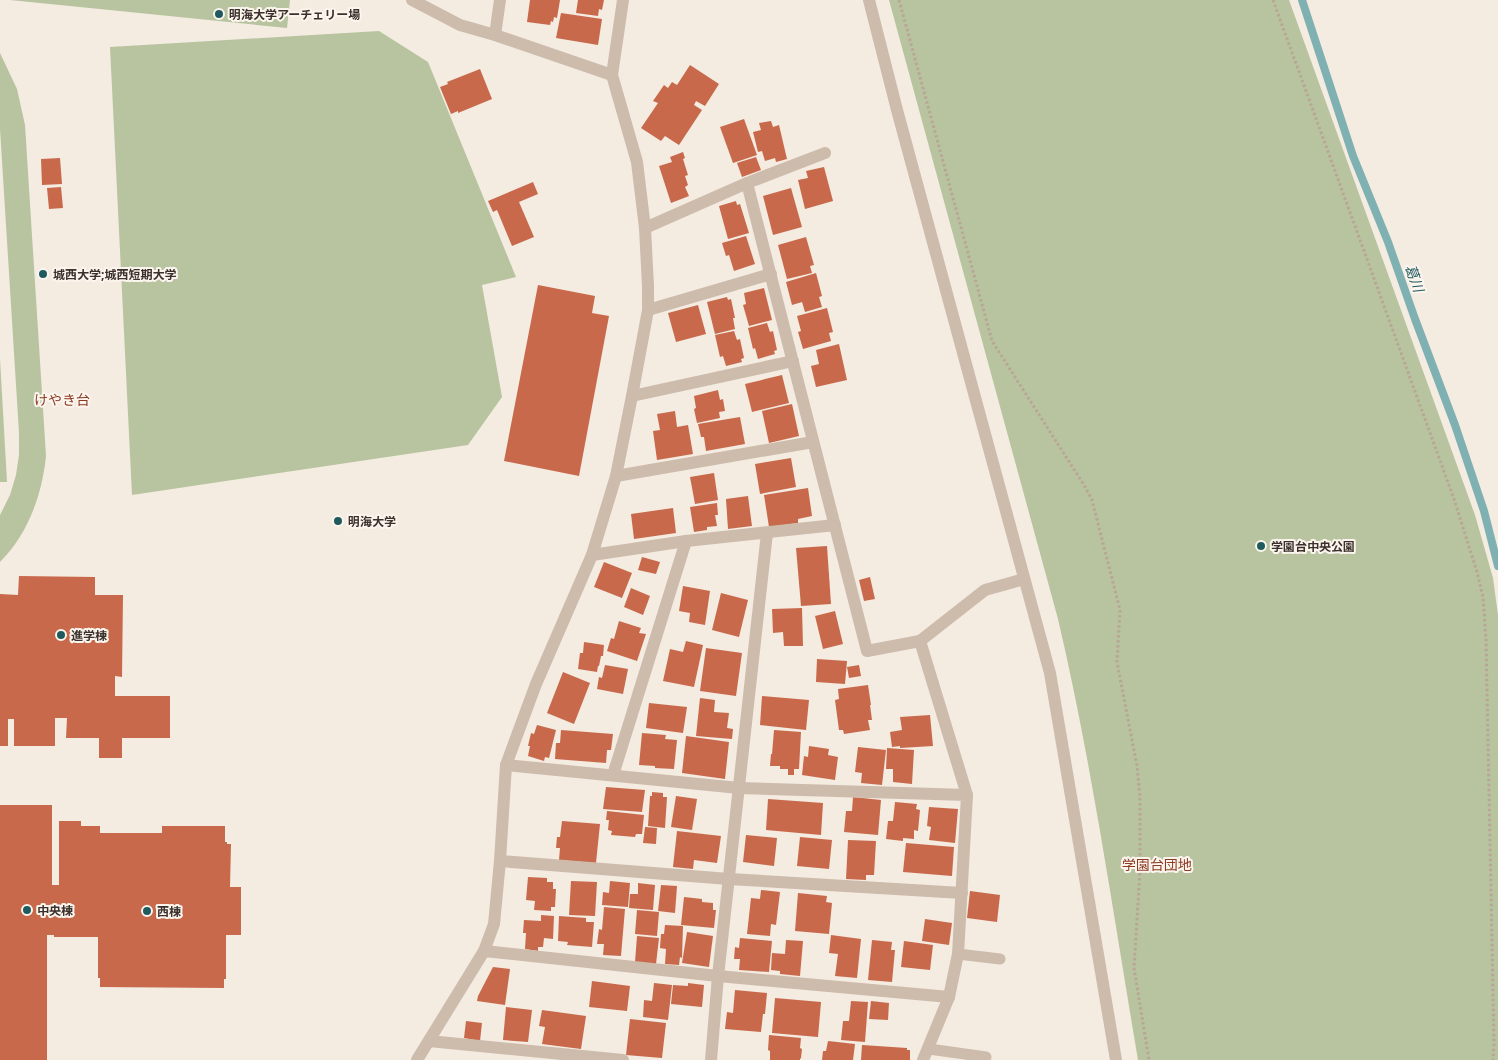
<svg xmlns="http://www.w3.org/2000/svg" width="1498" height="1060" font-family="'Noto Sans','Noto Sans JP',sans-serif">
	<rect width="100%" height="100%" fill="#f4ebe1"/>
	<!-- green -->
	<g fill="#b8c4a0">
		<polygon points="10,0 290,0 287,28"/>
		<path d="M889,0H1289L1475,515L1493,578L1498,615V1060H1138C1113,913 1092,764 1058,619Z"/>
		<polygon points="379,31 428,62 516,277 482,285 502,397 468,445 132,495 110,47"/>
		<path d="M0,53L17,89L25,125L46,456C42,495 28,534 0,562V515L10,495L16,475L19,455V433L0,129Z"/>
		<polygon points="0,359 7,482 0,482"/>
	</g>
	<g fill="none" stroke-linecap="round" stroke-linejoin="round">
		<!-- stream -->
		<polyline stroke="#7fb0b2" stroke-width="8" points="1302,0 1353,156 1388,242 1415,319 1455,425 1484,511 1498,566"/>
	</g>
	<!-- building -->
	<g fill="#c8694b">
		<polygon points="530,0 560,0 557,18 554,17 553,22 551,21 550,25 527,22"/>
		<polygon points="578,0 604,0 602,10 599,9 598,16 576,13"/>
		<polygon points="561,13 602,19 598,45 556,38"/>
		<polygon points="690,65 719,84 705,106 696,101 694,105 702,110 679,145 665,136 661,141 641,128 658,103 653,101 664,85 668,88 672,82 677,85"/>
		<polygon points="480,69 492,99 458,113 458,111 451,114 440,87 448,84 447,82"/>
		<polygon points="744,119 757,155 733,163 720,127"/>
		<polygon points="771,121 773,127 779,125 787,159 776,162 775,158 765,161 762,151 758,152 753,132 761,130 759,123"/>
		<polygon points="683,152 685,158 683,159 688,175 685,176 688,185 685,187 689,196 671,203 659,166 672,162 670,157"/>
		<polygon points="756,157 761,170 742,177 737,163"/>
		<polygon points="60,158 62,184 42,185 41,159"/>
		<polygon points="824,167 833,201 805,209 798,180 808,178 806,171"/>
		<polygon points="533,182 538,194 519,202 534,237 512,246 497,210 493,212 488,201"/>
		<polygon points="61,187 63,208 49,209 47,188"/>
		<polygon points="791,188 802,227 773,235 763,196"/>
		<polygon points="736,201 737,205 740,204 749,233 728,239 719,206"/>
		<polygon points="746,236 755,264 734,271 729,255 726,256 722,243"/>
		<polygon points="806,237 814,265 810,266 812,273 787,279 778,245"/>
		<polygon points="816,273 822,296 819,297 822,307 805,312 802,302 792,305 786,282"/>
		<polygon points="538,285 595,296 592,313 609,316 579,476 504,461"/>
		<polygon points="764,288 772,320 749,326 743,305 746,304 744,293"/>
		<polygon points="727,297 728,300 731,299 735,318 733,318 735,329 715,334 707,302"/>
		<polygon points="698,305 706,334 676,342 668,313"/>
		<polygon points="827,308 833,332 829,333 831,341 803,349 798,332 801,331 797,316"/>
		<polygon points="767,323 770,332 773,331 777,350 774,351 775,354 758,359 755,348 753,349 748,328"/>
		<polygon points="734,331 737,340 740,339 744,358 741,359 742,362 726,366 723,356 720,357 715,335"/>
		<polygon points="839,344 847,380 816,387 811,366 819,364 816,350"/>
		<polygon points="782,375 789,403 752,412 745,384"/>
		<polygon points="718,390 720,400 723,399 725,411 719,412 720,418 697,423 694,409 696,408 694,396"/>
		<polygon points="792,404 799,436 769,443 762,411"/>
		<polygon points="675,411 677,427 688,425 693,454 657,460 653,431 660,430 657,414"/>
		<polygon points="740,417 745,444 706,451 704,437 701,437 698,424"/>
		<polygon points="791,458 796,487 760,494 755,464"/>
		<polygon points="714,473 718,500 695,504 690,477"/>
		<polygon points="808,488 812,516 798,519 798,523 769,527 764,495"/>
		<polygon points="748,496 752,526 728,529 726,499"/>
		<polygon points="717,503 718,515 715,515 717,526 707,527 707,530 694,532 690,507"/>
		<polygon points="673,508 676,533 634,539 631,514"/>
		<polygon points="827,546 831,604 801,606 796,548"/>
		<polygon points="642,557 660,562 656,574 638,570"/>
		<polygon points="604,562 632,573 622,598 594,587"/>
		<polygon points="19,576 95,577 95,595 123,595 122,677 115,676 115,696 170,696 170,738 122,738 122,758 99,758 99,738 66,738 67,718 55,718 55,746 14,746 14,719 8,719 8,746 0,746 0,594 18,595"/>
		<polygon points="870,577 875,599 864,601 859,580"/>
		<polygon points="683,586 710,591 705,625 689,622 690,613 679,611"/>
		<polygon points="631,588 650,596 643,615 624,607"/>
		<polygon points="721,593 748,600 739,637 712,630"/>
		<polygon points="802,608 803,646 784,646 783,632 773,633 772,609"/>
		<polygon points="835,611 843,644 823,649 815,616"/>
		<polygon points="619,621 641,628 639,633 646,634 637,661 607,651 611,638 614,639"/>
		<polygon points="686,641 703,645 694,687 663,681 670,649 683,652"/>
		<polygon points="584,642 604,645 603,656 601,656 599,666 598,666 597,672 578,669 580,653 583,653"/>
		<polygon points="706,648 742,653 736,696 700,691"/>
		<polygon points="817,659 847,661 845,684 816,682"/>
		<polygon points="605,665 628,669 623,694 597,689 599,677 602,678"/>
		<polygon points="859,665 861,676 849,678 847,667"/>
		<polygon points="563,672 590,683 574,724 547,713"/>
		<polygon points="868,685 871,705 870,705 872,720 868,720 870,730 844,734 843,730 839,730 835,700 839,699 838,689"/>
		<polygon points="762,696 809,700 806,730 760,725"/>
		<polygon points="700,698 715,700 714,712 729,713 727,728 733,729 732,739 696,736"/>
		<polygon points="649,703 687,707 683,733 646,728"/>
		<polygon points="930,715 933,746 900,748 900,746 892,747 890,732 902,730 900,717"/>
		<polygon points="537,725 556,730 549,758 545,757 544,761 528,756 530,746 528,746 531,733 534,734"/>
		<polygon points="561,730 613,734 611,750 607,750 606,763 555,759 556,743 560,743"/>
		<polygon points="774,730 801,732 799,769 794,769 794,775 788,775 788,769 780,769 780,766 770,766 771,754 772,754"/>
		<polygon points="642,733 666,735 665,739 677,740 674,769 655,768 655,766 639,765"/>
		<polygon points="686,736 729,742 725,779 682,773"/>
		<polygon points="809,746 829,749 828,755 838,757 835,780 802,775 804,756 808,757"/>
		<polygon points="858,747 886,750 882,785 861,783 862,773 855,772"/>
		<polygon points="887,748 914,750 912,784 893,782 893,769 886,769"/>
		<polygon points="606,787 645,790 642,812 603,809"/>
		<polygon points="652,792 663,793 663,797 667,797 665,828 648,826 650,796 652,796"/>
		<polygon points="676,796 697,799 692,830 671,827"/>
		<polygon points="853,797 881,800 878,835 844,832 846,811 852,811"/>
		<polygon points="768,799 823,803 821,835 766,830"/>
		<polygon points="895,802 917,804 916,809 920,810 918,831 914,830 914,839 903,838 903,841 886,839 888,821 893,821"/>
		<polygon points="0,805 52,805 52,885 59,885 59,821 81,821 81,826 100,826 100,833 162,833 162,826 225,826 225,842 227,842 227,844 231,844 230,887 241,887 241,935 226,935 226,979 224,979 224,988 100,987 100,978 98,978 98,937 54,937 54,935 47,935 47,1060 0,1060"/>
		<polygon points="929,807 958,809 955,843 929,840 931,827 927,826"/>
		<polygon points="607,811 644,815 642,834 636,834 635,837 611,835 612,831 608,830 609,820 606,820"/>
		<polygon points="562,821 600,824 596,863 559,860 560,848 556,848 557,837 560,837"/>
		<polygon points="645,827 657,828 656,844 643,843"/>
		<polygon points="677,831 721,836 717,863 694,860 693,869 673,867"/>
		<polygon points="746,835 777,838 774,866 743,862"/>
		<polygon points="800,837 832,840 829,869 797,866"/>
		<polygon points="848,840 876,841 874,875 866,875 866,880 846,879"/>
		<polygon points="906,843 954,847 952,876 903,872"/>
		<polygon points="528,877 547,878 547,882 553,882 553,889 556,889 555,907 551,907 551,911 534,910 535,901 526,900"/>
		<polygon points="571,881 597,882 595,916 569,915"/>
		<polygon points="610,881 630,883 628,907 602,905 603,892 609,893"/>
		<polygon points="638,883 655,885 653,910 629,908 630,894 638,894"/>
		<polygon points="661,885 677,886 675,913 658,911"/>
		<polygon points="761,890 780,892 776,925 771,924 770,936 747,934 751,898 760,899"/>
		<polygon points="970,891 1000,895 997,922 967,918"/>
		<polygon points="798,893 827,896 826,902 832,903 829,934 795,931"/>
		<polygon points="684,897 702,899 702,902 713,903 713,910 716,910 714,928 681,925"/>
		<polygon points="604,907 625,909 621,956 603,955 604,944 597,944 599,929 602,930"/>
		<polygon points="637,910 659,912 657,936 635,934"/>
		<polygon points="541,915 554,916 553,939 544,938 543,947 538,947 538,951 525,949 526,933 523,933 524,920 541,921"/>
		<polygon points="559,916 586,918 586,922 594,922 592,947 567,945 568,942 558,941"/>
		<polygon points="925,919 952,923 949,945 922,941"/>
		<polygon points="665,925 683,926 682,958 680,957 679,965 665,964 666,949 660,948 661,934 664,934"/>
		<polygon points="687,932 713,936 709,967 682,963"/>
		<polygon points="831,935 861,939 857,978 835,976 838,954 829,953"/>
		<polygon points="637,936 659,938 656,964 635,962"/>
		<polygon points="740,938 772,941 769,972 739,970 740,959 734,959 735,947 739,948"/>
		<polygon points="786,940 803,941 800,976 780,974 780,971 771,970 772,953 785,954"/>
		<polygon points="872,940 892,942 891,950 895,950 892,982 868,980"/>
		<polygon points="904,941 933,945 930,970 901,967"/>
		<polygon points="493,967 510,969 505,1005 477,1001 478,996"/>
		<polygon points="592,981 630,986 627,1011 589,1007"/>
		<polygon points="654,983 672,985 668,1020 643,1017 644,1000 652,1001"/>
		<polygon points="688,983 704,985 702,1007 671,1004 673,985 688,986"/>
		<polygon points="735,990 767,993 765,1014 763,1014 761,1032 725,1029 727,1012 733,1013"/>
		<polygon points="775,998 821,1002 818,1037 772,1033"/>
		<polygon points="851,1001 868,1002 865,1042 841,1040 843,1021 849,1021"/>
		<polygon points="871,1001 889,1003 888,1020 869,1019"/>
		<polygon points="506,1007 532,1010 528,1042 503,1040"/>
		<polygon points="542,1010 586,1016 581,1049 542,1044 545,1027 539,1026"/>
		<polygon points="630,1019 666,1023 662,1058 626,1055"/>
		<polygon points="466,1021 482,1023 480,1041 464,1038"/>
		<polygon points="769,1035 801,1038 800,1048 802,1049 801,1058 800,1059 800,1060 770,1060 770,1051 768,1050"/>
		<polygon points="828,1041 855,1044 853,1060 822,1060 823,1051 826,1051"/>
		<polygon points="862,1045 907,1048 907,1050 910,1050 910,1060 861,1060"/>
	</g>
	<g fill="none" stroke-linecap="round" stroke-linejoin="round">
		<!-- path -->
		<g stroke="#b9a596" stroke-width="3" stroke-dasharray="2.5 2.5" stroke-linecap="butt">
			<polyline points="899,0 992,341 1084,485 1092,500 1120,610 1117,662 1137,766 1140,797 1140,871 1134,968 1149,1060"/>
			<polyline points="1273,0 1454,499 1477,572 1483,597 1486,639 1494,1044 1493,1060"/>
		</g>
		<!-- service -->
		<g stroke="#cdbbac" stroke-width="11">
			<polyline points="958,954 1000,959"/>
			<polyline points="929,1049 986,1057"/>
		</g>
		<!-- minor -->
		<g stroke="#cdbbac" stroke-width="12">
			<polyline points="412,0 460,25 495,35 612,75"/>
			<polyline points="495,35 500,0"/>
			<polyline points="747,183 867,651 920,641 967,795"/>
			<polyline points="645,228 747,183 825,153"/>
			<polyline points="648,310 771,274"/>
			<polyline points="632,396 793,361"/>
			<polyline points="616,476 813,442"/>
			<polyline points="592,555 686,541 835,525"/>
			<polyline points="920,641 985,590 1024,579"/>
			<polyline points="506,765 739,788 967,795 958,954 949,997 923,1060"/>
			<polyline points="613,775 686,541"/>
			<polyline points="500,861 729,879 962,893"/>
			<polyline points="484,951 718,976 949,997"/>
			<polyline points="429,1041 623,1060"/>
			<polyline points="417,1060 484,951 494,924 500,861 506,765 536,684 592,555 616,476 632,396 648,310 648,286 645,228 637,162 612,75 623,0"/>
			<polyline points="711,1060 718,976 767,533"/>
		</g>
		<!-- tertiary -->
		<polyline stroke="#cdbbac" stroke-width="12" points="869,0 897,110 1050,673 1116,1060"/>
	</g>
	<!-- markers -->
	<g fill="#1f5a5e" stroke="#fbf5ee" stroke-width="2">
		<circle cx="219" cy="14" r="5"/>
		<circle cx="43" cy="274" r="5"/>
		<circle cx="338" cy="521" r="5"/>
		<circle cx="1261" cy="546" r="5"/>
		<circle cx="61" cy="635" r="5"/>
		<circle cx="27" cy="910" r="5"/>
		<circle cx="147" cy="911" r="5"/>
	</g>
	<g text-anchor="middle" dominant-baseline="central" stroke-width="4" stroke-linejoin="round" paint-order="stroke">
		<!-- poi labels -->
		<g font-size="12" font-weight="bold" fill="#3b302b" stroke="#fbf5ee" text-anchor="start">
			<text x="229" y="14">明海大学アーチェリー場</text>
			<text x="53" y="274">城西大学;城西短期大学</text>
			<text x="348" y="521">明海大学</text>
			<text x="1271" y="546">学園台中央公園</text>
			<text x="71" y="635">進学棟</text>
			<text x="37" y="910">中央棟</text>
			<text x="157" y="911">西棟</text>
		</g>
		<!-- water labels -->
		<g font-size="14" font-style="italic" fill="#1f5a5e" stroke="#fbf5ee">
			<text transform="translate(1415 278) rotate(70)">葛川</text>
		</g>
		<!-- neighbourhood labels -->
		<g font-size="14" fill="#8c3b22" stroke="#fbf5ee">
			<text x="62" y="399">けやき台</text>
			<text x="1157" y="864">学園台団地</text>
		</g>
	</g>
</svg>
